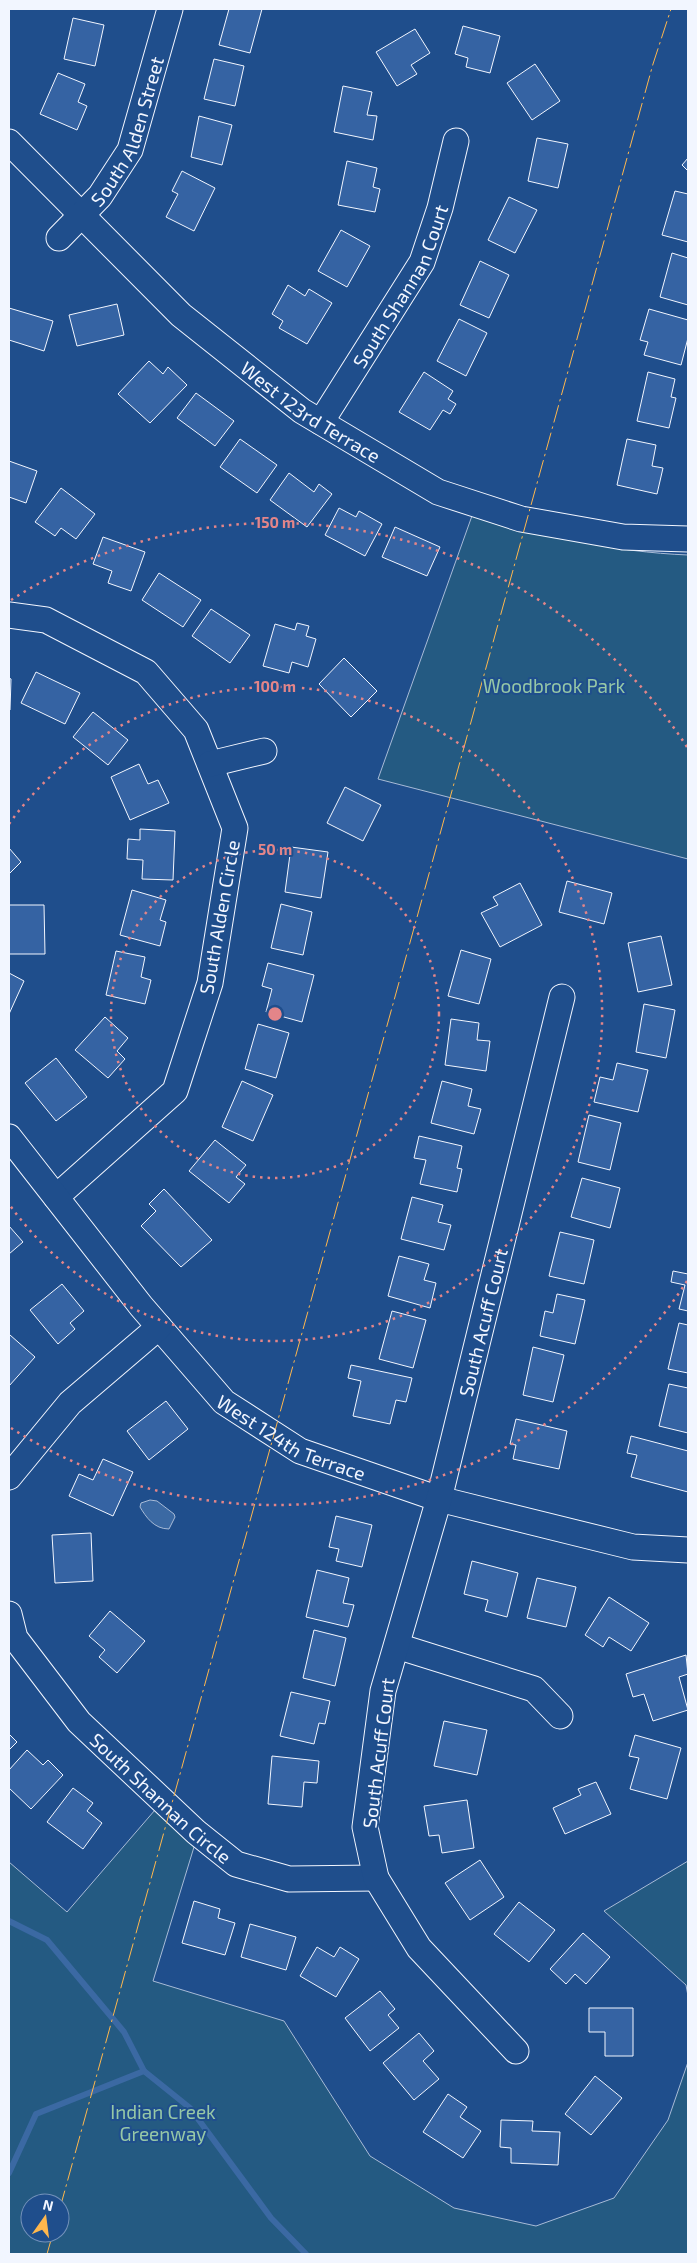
<svg xmlns="http://www.w3.org/2000/svg" width="697" height="2263" font-family="'Exo 2',sans-serif">
	<rect width="100%" height="100%" fill="#1f4e8c"/>
	<!-- green -->
	<g fill="#245a82" stroke="#a8bbd7" fill-rule="evenodd">
		<path d="M473,513C543,536 614,552 688,555V859L378,779Z"/>
		<path d="M155,1810L194,1847L153,1981L284,2021L370,2156L454,2208L536,2226L614,2198L668,2120L688,2062V2254H9V1862L67,1912ZM30,2203H60V2233H30Z"/>
		<polygon points="688,1861 688,1996 686,1985 604,1911"/>
	</g>
	<!-- water -->
	<path fill="#3b69a3" stroke="#a8bbd7" d="M150,1500L157,1501L174,1514L175,1517L169,1529C154,1529 146,1517 140,1507L141,1503Z"/>
	<g fill="none" stroke-linecap="round" stroke-linejoin="round">
		<!-- stream -->
		<g stroke="#3b69a3" stroke-width="6">
			<polyline points="9,1921 47,1940 124,2032 144,2071"/>
			<polyline points="9,2173 36,2114 144,2071 190,2108 271,2218 306,2254"/>
		</g>
	</g>
	<!-- building -->
	<g fill="#3563a3" stroke="#f2f6ff">
		<polygon points="229,9 262,9 250,53 219,45"/>
		<polygon points="73,18 104,25 95,66 64,59"/>
		<polygon points="463,26 500,36 490,73 466,67 468,58 455,54"/>
		<polygon points="415,29 430,53 411,65 417,74 397,86 376,52"/>
		<polygon points="214,59 244,66 235,106 204,99"/>
		<polygon points="535,64 560,101 532,120 507,83"/>
		<polygon points="58,73 85,84 78,102 87,106 77,130 40,114"/>
		<polygon points="343,86 372,92 367,115 377,116 373,140 334,132"/>
		<polygon points="199,116 232,125 222,165 191,157"/>
		<polygon points="537,138 568,144 558,188 528,181"/>
		<polygon points="688,158 688,171 682,165"/>
		<polygon points="347,161 377,168 373,187 380,189 375,212 338,205"/>
		<polygon points="182,171 215,188 194,231 166,217 178,194 172,191"/>
		<polygon points="675,191 688,194 688,242 662,235"/>
		<polygon points="509,197 537,210 515,253 488,240"/>
		<polygon points="341,230 370,246 347,287 318,271"/>
		<polygon points="672,253 688,258 688,305 660,297"/>
		<polygon points="480,261 509,275 489,318 460,305"/>
		<polygon points="288,285 305,296 309,289 332,303 307,344 279,328 283,321 272,314"/>
		<polygon points="117,304 124,335 77,346 69,315"/>
		<polygon points="9,308 53,321 44,351 9,340"/>
		<polygon points="649,309 688,320 688,338 681,365 644,355 648,342 640,340"/>
		<polygon points="459,319 487,333 466,376 437,361"/>
		<polygon points="149,361 163,374 168,367 187,385 150,423 118,394"/>
		<polygon points="424,372 453,391 448,399 456,404 450,414 443,410 430,430 399,412"/>
		<polygon points="648,372 675,379 671,397 676,398 669,428 637,421"/>
		<polygon points="196,393 234,421 215,446 177,418"/>
		<polygon points="240,439 277,465 257,493 220,467"/>
		<polygon points="627,439 656,445 652,466 663,468 657,494 617,485"/>
		<polygon points="9,461 37,471 26,503 9,497"/>
		<polygon points="289,473 314,492 319,484 332,494 307,527 270,500"/>
		<polygon points="61,488 95,514 76,539 61,528 55,536 35,522"/>
		<polygon points="339,508 356,517 359,511 382,524 365,556 325,535"/>
		<polygon points="395,527 440,547 427,576 382,557"/>
		<polygon points="103,537 145,552 131,591 108,583 112,571 93,564"/>
		<polygon points="159,573 201,600 183,627 142,600"/>
		<polygon points="211,609 250,635 230,663 192,636"/>
		<polygon points="297,623 309,626 306,636 316,639 308,667 292,662 289,673 263,666 275,624 295,630"/>
		<polygon points="344,658 377,691 351,717 319,684"/>
		<polygon points="36,672 80,693 65,724 21,703"/>
		<polygon points="9,678 11,679 10,710 9,710"/>
		<polygon points="93,712 128,740 108,765 73,737"/>
		<polygon points="139,764 148,784 158,780 169,803 130,820 111,777"/>
		<polygon points="345,787 381,805 363,841 327,823"/>
		<polygon points="140,829 175,831 173,880 142,879 143,860 127,859 128,839 140,840"/>
		<polygon points="291,847 328,852 321,898 285,892"/>
		<polygon points="9,848 21,862 9,874"/>
		<polygon points="567,881 612,893 604,924 559,912"/>
		<polygon points="520,883 542,925 500,947 481,913 498,905 493,897"/>
		<polygon points="132,890 166,900 160,920 166,922 160,946 120,935"/>
		<polygon points="281,904 312,912 303,955 271,948"/>
		<polygon points="9,905 44,905 45,954 9,954"/>
		<polygon points="661,936 672,985 638,992 628,943"/>
		<polygon points="461,950 491,959 479,1004 448,996"/>
		<polygon points="116,951 145,957 141,977 151,980 145,1004 106,995"/>
		<polygon points="268,963 314,975 302,1022 266,1012 272,989 262,986"/>
		<polygon points="9,973 24,981 9,1014"/>
		<polygon points="644,1004 675,1010 666,1058 636,1052"/>
		<polygon points="105,1017 128,1038 117,1051 125,1059 108,1078 75,1050"/>
		<polygon points="451,1019 479,1023 477,1040 490,1041 486,1071 445,1065"/>
		<polygon points="258,1024 289,1033 276,1078 245,1069"/>
		<polygon points="56,1058 87,1097 56,1121 25,1083"/>
		<polygon points="617,1063 648,1070 638,1112 594,1102 600,1077 613,1080"/>
		<polygon points="242,1081 273,1095 253,1141 222,1127"/>
		<polygon points="442,1081 472,1089 468,1106 481,1109 474,1134 431,1123"/>
		<polygon points="589,1115 621,1123 610,1170 578,1162"/>
		<polygon points="419,1136 462,1146 457,1168 462,1169 457,1192 420,1184 426,1160 414,1158"/>
		<polygon points="215,1140 246,1165 236,1177 245,1184 229,1203 189,1171"/>
		<polygon points="582,1178 620,1188 610,1228 571,1217"/>
		<polygon points="164,1189 212,1240 181,1267 141,1226 156,1211 149,1204"/>
		<polygon points="412,1197 443,1205 438,1222 451,1225 444,1250 401,1239"/>
		<polygon points="9,1226 23,1242 9,1254"/>
		<polygon points="560,1232 594,1240 584,1284 549,1276"/>
		<polygon points="399,1256 429,1264 424,1280 436,1283 430,1308 388,1296"/>
		<polygon points="673,1271 688,1274 688,1311 679,1309 685,1285 671,1282"/>
		<polygon points="62,1284 84,1311 70,1323 75,1329 58,1344 30,1310"/>
		<polygon points="557,1294 585,1300 575,1344 540,1336 545,1311 553,1313"/>
		<polygon points="392,1311 426,1320 413,1368 379,1359"/>
		<polygon points="679,1323 688,1325 688,1373 668,1369"/>
		<polygon points="10,1335 35,1357 9,1386 9,1336"/>
		<polygon points="533,1347 564,1355 553,1402 523,1395"/>
		<polygon points="351,1365 412,1378 406,1402 396,1400 390,1424 353,1416 361,1381 348,1378"/>
		<polygon points="669,1384 688,1388 688,1433 659,1426"/>
		<polygon points="166,1401 188,1429 149,1460 127,1431"/>
		<polygon points="516,1419 567,1431 559,1469 513,1459 516,1445 510,1444"/>
		<polygon points="631,1436 688,1451 688,1492 631,1477 637,1455 627,1453"/>
		<polygon points="103,1459 133,1472 113,1516 69,1496 79,1474 93,1480"/>
		<polygon points="336,1516 372,1525 362,1567 336,1561 339,1549 329,1547"/>
		<polygon points="91,1533 93,1581 55,1583 52,1535"/>
		<polygon points="472,1561 518,1573 507,1617 485,1611 488,1600 464,1594"/>
		<polygon points="317,1570 349,1578 343,1603 354,1605 348,1627 306,1617"/>
		<polygon points="537,1578 576,1587 566,1627 527,1618"/>
		<polygon points="609,1597 649,1623 631,1651 609,1637 603,1647 585,1635"/>
		<polygon points="110,1611 145,1641 117,1673 99,1657 105,1650 89,1636"/>
		<polygon points="314,1630 346,1638 335,1686 303,1678"/>
		<polygon points="686,1655 688,1674 679,1677 688,1710 653,1721 644,1694 633,1697 626,1674"/>
		<polygon points="291,1692 330,1701 325,1724 319,1723 314,1744 280,1736"/>
		<polygon points="444,1721 487,1730 477,1775 434,1766"/>
		<polygon points="9,1734 17,1742 9,1750"/>
		<polygon points="635,1735 681,1748 667,1799 630,1789 639,1758 629,1756"/>
		<polygon points="27,1750 43,1765 48,1760 63,1775 31,1809 9,1788 9,1770"/>
		<polygon points="272,1756 319,1761 317,1783 304,1782 302,1807 268,1804"/>
		<polygon points="596,1782 611,1814 565,1834 553,1808 581,1795 578,1789"/>
		<polygon points="73,1788 93,1803 87,1811 102,1823 83,1849 47,1822"/>
		<polygon points="467,1800 474,1848 442,1853 439,1835 429,1836 424,1806"/>
		<polygon points="480,1860 504,1897 470,1920 445,1883"/>
		<polygon points="194,1901 220,1909 218,1918 235,1923 225,1955 182,1943"/>
		<polygon points="519,1902 555,1930 529,1962 494,1934"/>
		<polygon points="250,1924 296,1937 286,1970 241,1957"/>
		<polygon points="583,1933 610,1957 586,1984 575,1974 566,1984 550,1969"/>
		<polygon points="317,1947 334,1957 340,1947 359,1959 336,1997 300,1976"/>
		<polygon points="380,1991 395,2009 388,2015 399,2028 370,2051 345,2018"/>
		<polygon points="589,2008 633,2008 633,2056 605,2056 605,2032 589,2032"/>
		<polygon points="419,2033 434,2051 423,2061 439,2079 414,2100 383,2063"/>
		<polygon points="595,2076 622,2098 591,2135 565,2114"/>
		<polygon points="448,2094 467,2107 460,2117 481,2131 463,2158 423,2132"/>
		<polygon points="501,2120 533,2121 532,2131 560,2132 558,2165 511,2163 511,2148 500,2147"/>
	</g>
	<g fill="none" stroke-linecap="round" stroke-linejoin="round">
		<defs>
			<g id="minor">
				<path id="s1" d="M9,142L181,315L302,411L438,492L521,519L623,537L688,539"/>
				<path id="s2" d="M59,238L100,196L130,150L170,9"/>
				<path id="s3" d="M321,422L422,262L440,208L456,141"/>
				<polyline points="9,615 46,620 146,672 196,730 235,828 210,983 175,1091 56,1197"/>
				<polyline points="210,764 264,751"/>
				<path id="s4" d="M9,1137L141,1306L224,1402L300,1451L439,1499L633,1547L688,1550"/>
				<polyline points="9,1477 70,1403 159,1327"/>
				<path id="s5" d="M9,1614L15,1638L79,1722L196,1832L236,1864L289,1879L376,1878"/>
				<polyline points="397,1646 534,1689 560,1716"/>
				<path id="s6" d="M516,2051L419,1948L376,1878L365,1827L383,1691L439,1499L562,997"/>
			</g>
		</defs>
		<!-- minor casing -->
		<use href="#minor" stroke="#f2f6ff" stroke-width="27"/>
		<!-- minor -->
		<use href="#minor" stroke="#1f4e8c" stroke-width="25"/>
		<!-- power -->
		<g stroke="#ffb74d" stroke-width="1" stroke-dasharray="18 4 2.5 4" stroke-linecap="butt">
			<polyline points="60,2208 653,64 671,9"/>
			<polyline points="47,2254 53,2233"/>
		</g>
	</g>
	<!-- distance rings -->
	<g fill="none" stroke="#e38589" stroke-width="2.5" stroke-dasharray="2.5 5">
		<circle cx="275" cy="1014" r="164"/>
		<path d="M9 824A327 327 0 1 1 9 1204"/>
		<path d="M687 1281A491 491 0 0 1 11 1428M11 600A491 491 0 0 1 687 747"/>
	</g>
	<g text-anchor="middle" dominant-baseline="central" stroke-width="4" stroke-linejoin="round" paint-order="stroke">
		<!-- street labels -->
		<g font-size="19" fill="#f2f6ff" stroke="#1f4e8c">
			<text stroke="none"><textPath href="#s2" startOffset="130">South Alden Street</textPath></text>
			<text stroke="none"><textPath href="#s3" startOffset="158">South Shannan Court</textPath></text>
			<text stroke="none"><textPath href="#s1" startOffset="406">West 123rd Terrace</textPath></text>
			<text transform="translate(219 917) rotate(-80)">South Alden Circle</text>
			<text stroke="none"><textPath href="#s6" startOffset="795">South Acuff Court</textPath></text>
			<text stroke="none"><textPath href="#s4" startOffset="418">West 124th Terrace</textPath></text>
			<text transform="translate(378 1753) rotate(-83)">South Acuff Court</text>
			<text stroke="none"><textPath href="#s5" startOffset="242">South Shannan Circle</textPath></text>
		</g>
		<!-- park labels -->
		<g font-size="19" fill="#97c8a6" stroke="#1f4e8c">
			<text x="554" y="685">Woodbrook Park</text>
			<text x="163" y="2111">Indian Creek<tspan x="163" dy="22">Greenway</tspan></text>
		</g>
	</g>
	<circle cx="275" cy="1014" r="8" fill="#e38589" stroke="#1f4e8c" stroke-width="2.5"/>
	<g font-size="15" text-anchor="middle" font-weight="bold" fill="#e38589" stroke="#1f4e8c" stroke-width="4" stroke-linejoin="round" paint-order="stroke">
		<text x="275" y="528">150 m</text>
		<text x="275" y="692">100 m</text>
		<text x="275" y="855">50 m</text>
	</g>
	<!-- border -->
	<rect width="697" height="2263" fill="none" stroke="#f2f6ff" stroke-width="20"/>
	<!-- north arrow -->
	<g transform="translate(45 2218) rotate(14)"><circle r="24" fill="#1f4e8c" stroke="#7391ba"/>
	<path d="M0-4L9 19L0 12L-9 19Z" fill="#ffb74d"/>
	<text y="-8" font-size="14" font-weight="bold" text-anchor="middle" fill="#f2f6ff">N</text>
	</g>
</svg>
